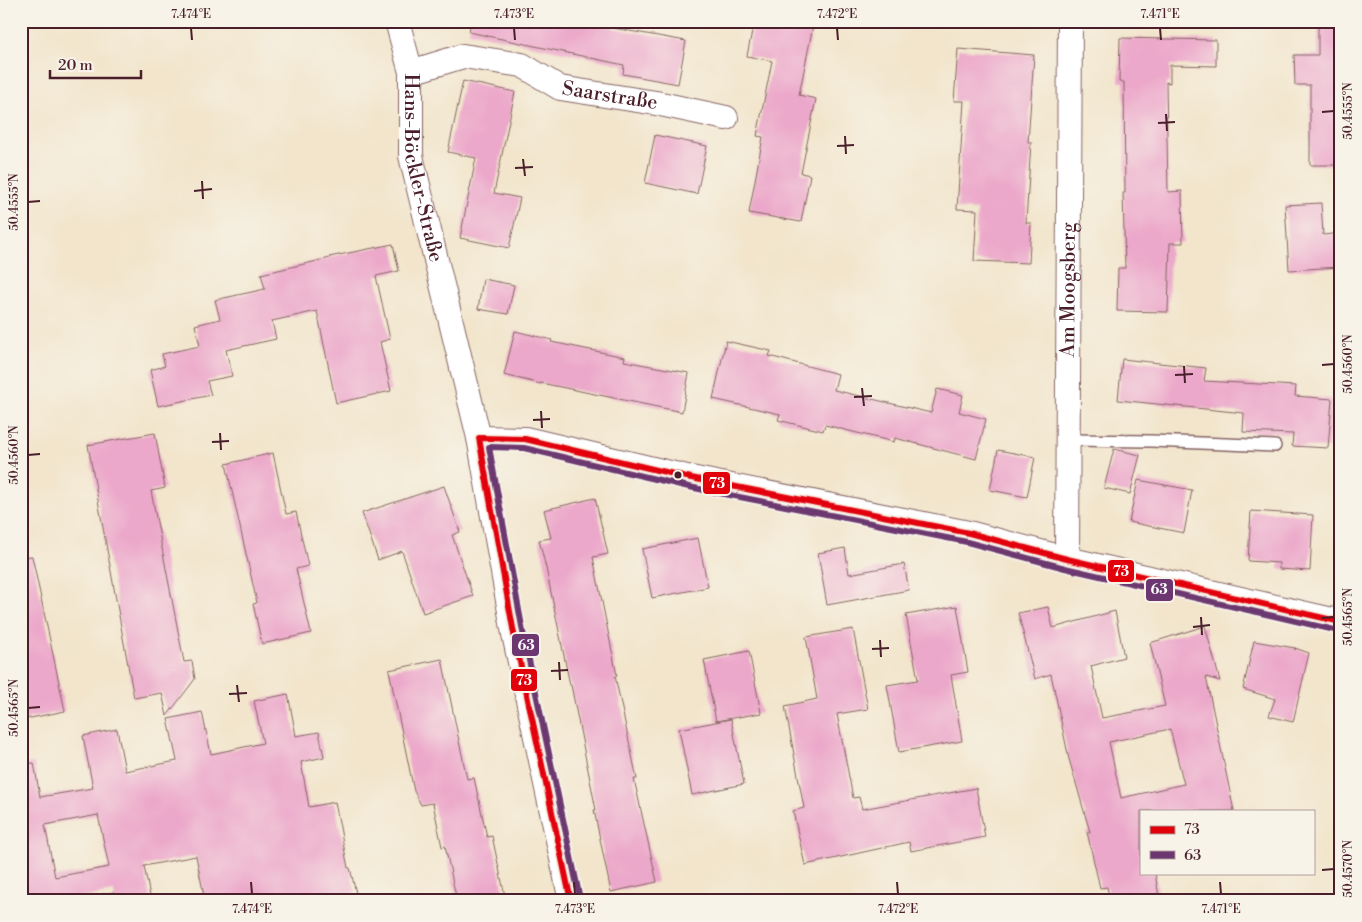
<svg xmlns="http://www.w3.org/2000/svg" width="1362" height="922" font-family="'Libre Bodoni',serif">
	<rect width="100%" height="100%" fill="#f7f3e8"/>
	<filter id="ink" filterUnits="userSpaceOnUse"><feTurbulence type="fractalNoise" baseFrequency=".02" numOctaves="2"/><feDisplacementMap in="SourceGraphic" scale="10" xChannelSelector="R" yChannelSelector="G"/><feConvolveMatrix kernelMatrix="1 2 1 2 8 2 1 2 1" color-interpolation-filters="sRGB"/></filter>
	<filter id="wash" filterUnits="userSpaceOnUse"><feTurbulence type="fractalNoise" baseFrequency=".0096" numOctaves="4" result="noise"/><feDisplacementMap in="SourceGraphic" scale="20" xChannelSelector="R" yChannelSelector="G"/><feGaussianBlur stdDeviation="1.12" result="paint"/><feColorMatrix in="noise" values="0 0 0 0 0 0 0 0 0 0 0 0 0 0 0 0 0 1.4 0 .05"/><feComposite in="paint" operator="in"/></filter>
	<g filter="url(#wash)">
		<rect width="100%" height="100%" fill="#f2e5cc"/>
		<g id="blocks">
			<!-- building -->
			<g fill="#eca8ca" fill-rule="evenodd">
				<polygon points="471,21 615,21 613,28 686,41 678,84 623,74 624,65 469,32"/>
				<polygon points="754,21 790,21 813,26 799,95 816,99 801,173 810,175 801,222 749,213 763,137 757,136 772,61 747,56"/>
				<polygon points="1318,25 1341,25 1341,165 1310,165 1310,85 1295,85 1294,55 1318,55"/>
				<polygon points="1120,38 1216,40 1216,66 1170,65 1170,83 1166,82 1168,192 1182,191 1183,243 1170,243 1168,312 1117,311 1118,268 1125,268 1123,193 1125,193 1124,82 1119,82"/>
				<polygon points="958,49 1034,55 1028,142 1031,142 1026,223 1031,223 1029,263 974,261 977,210 957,209 964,101 954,101"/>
				<polygon points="463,81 515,92 494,193 520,198 509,248 460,238 476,158 448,152"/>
				<polygon points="655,135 707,146 697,194 645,183"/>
				<polygon points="1321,203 1323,235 1341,233 1341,267 1289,270 1285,205"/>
				<polygon points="393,244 399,271 376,276 390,339 380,342 391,391 336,403 317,311 272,321 276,339 226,350 232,376 207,381 211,395 158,406 150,370 165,366 162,354 200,346 195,325 220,319 215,300 265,289 261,274 330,258 329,257"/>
				<polygon points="483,279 514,285 508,314 478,309"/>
				<polygon points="515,331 552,340 551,342 625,357 624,361 689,373 682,412 541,383 541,384 504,375"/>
				<polygon points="726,341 771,351 769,356 838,374 834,390 931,413 937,389 963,395 959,412 986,419 976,459 895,438 894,442 825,425 823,431 778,420 780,414 713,399"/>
				<polygon points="1122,359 1206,368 1204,381 1296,386 1295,396 1332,399 1328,448 1292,446 1293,434 1243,432 1244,413 1118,400"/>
				<polygon points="155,433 165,488 151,491 184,662 192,661 195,679 167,716 162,693 134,698 88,445"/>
				<polygon points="1114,449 1140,455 1130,494 1104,488"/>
				<polygon points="998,450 1035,457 1027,497 990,490"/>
				<polygon points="273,453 286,514 296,512 308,566 296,569 311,633 262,644 253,604 257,603 226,464"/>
				<polygon points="1138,480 1192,490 1184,533 1129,522"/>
				<polygon points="444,486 460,532 452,535 473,596 423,613 402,551 378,560 362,513"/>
				<polygon points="595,498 608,554 593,557 617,676 615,676 637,779 634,779 657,882 611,892 594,810 596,810 571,685 570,685 546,568 539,540 551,538 544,510"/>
				<polygon points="1251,511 1313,515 1310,571 1279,569 1279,563 1248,561"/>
				<polygon points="698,538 708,587 652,598 642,549"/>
				<polygon points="845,548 849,574 904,564 909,590 827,605 818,553"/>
				<polygon points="32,556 65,711 21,720 21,557"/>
				<polygon points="957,606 968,672 951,675 962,741 899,752 887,685 918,680 906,615"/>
				<path d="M1048,607L1053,628L1115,611L1124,657L1091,666L1102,718L1165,706L1150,643L1205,626L1220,681L1206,677L1234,811H1141V873H1155L1159,897L1141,901H1110L1107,887L1100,888L1087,832H1090L1069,759L1051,674L1035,679L1018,613ZM1170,729L1184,784L1121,798L1109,742Z"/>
				<polygon points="853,629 868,709 837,714 853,798 859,797 862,809 976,788 985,837 911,851 909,842 805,865 793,811 804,808 785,706 817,699 806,637"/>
				<polygon points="1254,641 1295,648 1295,650 1295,648 1309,653 1293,722 1269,716 1275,699 1243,689"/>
				<polygon points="749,651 761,713 716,721 704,660"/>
				<polygon points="442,659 467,779 474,778 487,837 492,836 506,901 457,901 445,846 442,847 433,803 421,805 414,791 389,670"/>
				<path d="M288,694L296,736L319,732L324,757L301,762L309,807L335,802L348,868H350L356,893L319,901H205L196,856L144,866L151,901H115L114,892L64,901H21V764L34,763L40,797L93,788L83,736L117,729L125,771L177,761L168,719L202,712L211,754L263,743L254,701ZM98,815L109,867L55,877L45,825Z"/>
				<polygon points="731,719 744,784 692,795 679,729"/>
			</g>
		</g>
	</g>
	<g filter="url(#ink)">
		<use href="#blocks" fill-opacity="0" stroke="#856463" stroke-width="1"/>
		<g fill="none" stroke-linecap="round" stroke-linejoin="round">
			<defs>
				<polyline id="lane" points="1068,440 1151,441 1275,446"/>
				<g id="street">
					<path id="s1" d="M397,21L411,72V156L479,438L514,634L571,901"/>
					<path id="s2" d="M411,72L463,56L522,65L560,88L656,103L726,118"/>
					<polyline points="479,438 525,439 691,478 969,533 1067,559 1341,622"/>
					<path id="s3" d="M1067,559L1070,21"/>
				</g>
			</defs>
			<!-- lane casing -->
			<use href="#lane" stroke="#856463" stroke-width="14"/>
			<!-- street casing -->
			<use href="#street" stroke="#856463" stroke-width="26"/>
			<!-- lane -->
			<use href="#lane" stroke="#fff" stroke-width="11"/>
			<!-- street -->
			<use href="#street" stroke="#fff" stroke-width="24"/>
			<defs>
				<polyline id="bus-1" points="571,901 514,634 479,438 525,439 691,478 969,533 1067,559 1341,622"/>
				<polyline id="bus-2" points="580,899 523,632 489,447 524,448 689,487 967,542 1065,568 1339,631"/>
			</defs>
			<!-- bus-1 casing -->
			<use href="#bus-1" stroke="#f7f3e8" stroke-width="10"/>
			<!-- bus-2 casing -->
			<use href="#bus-2" stroke="#f7f3e8" stroke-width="10"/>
			<!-- bus-1 -->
			<use href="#bus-1" stroke="#e2000a" stroke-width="6"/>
			<!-- bus-2 -->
			<use href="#bus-2" stroke="#6c3770" stroke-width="6"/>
		</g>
	</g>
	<!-- ticks -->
	<path fill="none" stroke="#4a1f2b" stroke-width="2" d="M191,28L192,40M514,28L515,40M837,28L838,40M1160,28L1161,40M1322,112L1334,111M1166,114L1167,131M1158,123L1175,122M845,136L846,154M837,146L854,145M523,159L525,176M515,168L533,167M202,181L203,199M194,191L212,189M28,202L40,201M1322,365L1334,364M1184,366L1185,383M1175,375L1193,374M862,388L864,406M854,397L872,396M541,411L542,428M533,420L550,419M220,433L221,450M212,442L229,441M28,455L40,454M1201,617L1202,635M1322,618L1334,617M1193,627L1210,625M880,640L881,657M872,649L889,648M559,662L560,680M551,671L568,670M237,685L239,702M229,694L247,693M28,708L40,707M1322,870L1334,869M251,882L252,894M574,882L575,894M897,882L898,894M1220,882L1221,894"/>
	<!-- markers -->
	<circle fill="#4a1f2b" stroke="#f7f3e8" stroke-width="2" cx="678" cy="475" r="4.5"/>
	<g text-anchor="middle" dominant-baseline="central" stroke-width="4" stroke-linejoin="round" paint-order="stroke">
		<!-- street labels -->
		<g font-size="20" fill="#4a1f2b" stroke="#f7f3e8">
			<text stroke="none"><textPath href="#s2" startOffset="209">Saarstraße</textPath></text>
			<text stroke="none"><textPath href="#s1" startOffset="150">Hans-Böckler-Straße</textPath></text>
			<text stroke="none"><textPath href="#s3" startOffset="269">Am Moogsberg</textPath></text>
		</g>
	</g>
	<g stroke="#f7f3e8" stroke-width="2">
		<rect x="702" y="471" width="29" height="24" rx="5" fill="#e2000a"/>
		<rect x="1107" y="559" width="28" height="24" rx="5" fill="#e2000a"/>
		<rect x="1145" y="578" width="29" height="24" rx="5" fill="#6c3770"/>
		<rect x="511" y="633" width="29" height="24" rx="5" fill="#6c3770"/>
		<rect x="510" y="668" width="28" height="24" rx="5" fill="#e2000a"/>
	</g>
	<g font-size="14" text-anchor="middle" font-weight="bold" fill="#fff">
		<text x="717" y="488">73</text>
		<text x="1121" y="576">73</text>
		<text x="1159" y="594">63</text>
		<text x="526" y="650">63</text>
		<text x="524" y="685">73</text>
	</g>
	<!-- margin -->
	<rect width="1362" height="922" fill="none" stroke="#f7f3e8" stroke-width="55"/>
	<!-- legend -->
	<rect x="1140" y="810" width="175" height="65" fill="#f7f3e8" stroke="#b29e9c"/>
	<rect x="1150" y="826" width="25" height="8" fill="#e2000a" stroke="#b29e9c"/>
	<text x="1184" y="834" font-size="15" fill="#4a1f2b">73</text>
	<rect x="1150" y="851" width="25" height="8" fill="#6c3770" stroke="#b29e9c"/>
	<text x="1184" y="860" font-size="15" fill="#4a1f2b">63</text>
	<!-- scale -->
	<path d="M50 70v8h91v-8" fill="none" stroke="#4a1f2b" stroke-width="2.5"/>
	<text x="58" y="70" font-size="15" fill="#4a1f2b" stroke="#f7f3e8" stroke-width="4" paint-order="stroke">20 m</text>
	<rect x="28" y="28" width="1306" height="866" fill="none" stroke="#4a1f2b" stroke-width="2"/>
	<g font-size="12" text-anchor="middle" fill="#4a1f2b">
		<text x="191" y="18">7.474°E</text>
		<text x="514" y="18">7.473°E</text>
		<text x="837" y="18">7.472°E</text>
		<text x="1160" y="18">7.471°E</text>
		<text transform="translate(1348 111) rotate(-90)" y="4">50.4555°N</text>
		<text transform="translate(14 202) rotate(-90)" y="4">50.4555°N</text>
		<text transform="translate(1348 364) rotate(-90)" y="4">50.4560°N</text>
		<text transform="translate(14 455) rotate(-90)" y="4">50.4560°N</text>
		<text transform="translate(1348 617) rotate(-90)" y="4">50.4565°N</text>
		<text transform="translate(14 708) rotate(-90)" y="4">50.4565°N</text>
		<text transform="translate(1348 869) rotate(-90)" y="4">50.4570°N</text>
		<text x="252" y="913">7.474°E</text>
		<text x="575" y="913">7.473°E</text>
		<text x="898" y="913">7.472°E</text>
		<text x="1221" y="913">7.471°E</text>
	</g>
</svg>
